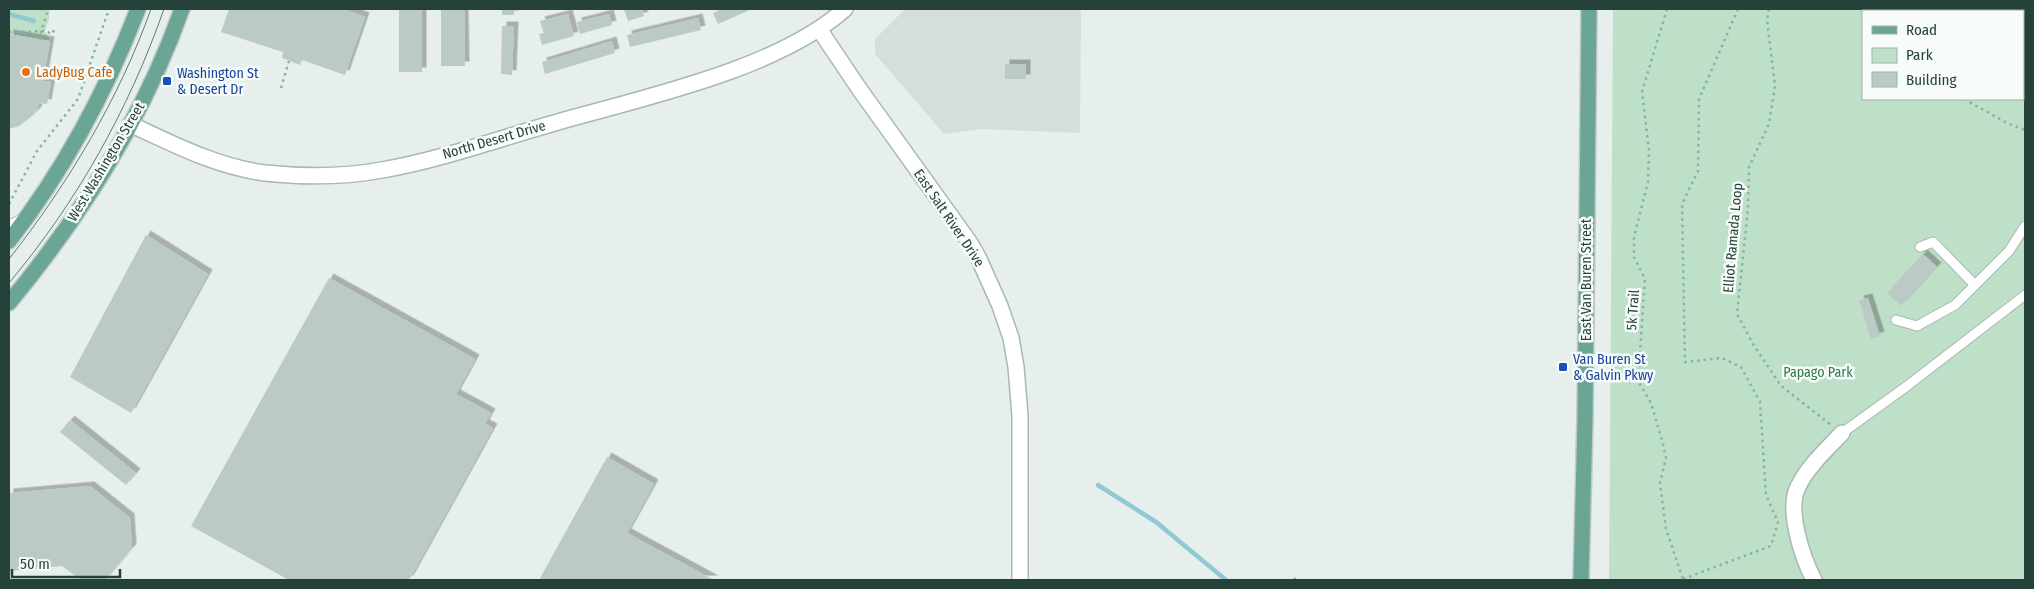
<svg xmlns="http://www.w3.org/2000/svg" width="2034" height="589" font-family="'Fira Sans Condensed',sans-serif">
	<defs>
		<filter id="shadow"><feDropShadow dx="4.5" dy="-4.5" stdDeviation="0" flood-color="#0004"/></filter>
	</defs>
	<rect width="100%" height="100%" fill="#e6efeb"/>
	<!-- built -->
	<polygon fill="#d4dfda" points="905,9 1081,9 1080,133 982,129 944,134 875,54 875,39"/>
	<!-- green -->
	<g fill="#bfe0c8" fill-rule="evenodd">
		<polygon points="9,9 49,9 49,19 45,31 50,41 9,34"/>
		<path d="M1613,9H2025V580H1609ZM1863,11H2023V99H1863Z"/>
	</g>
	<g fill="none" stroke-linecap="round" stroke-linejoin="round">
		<!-- stream -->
		<g stroke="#8ec9d4" stroke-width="4.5">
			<polyline points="9,14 34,21"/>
			<polyline points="1098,485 1156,522 1226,580"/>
		</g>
	</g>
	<!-- building -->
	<g fill="#bbcac4" filter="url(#shadow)">
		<polygon points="229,9 343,9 365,17 345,75 302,60 300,65 282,58 283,52 221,32"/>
		<rect x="399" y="9" width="23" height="63"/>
		<polygon points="441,9 464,9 465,66 441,66"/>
		<rect x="502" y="9" width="12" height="6"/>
		<polygon points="624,9 642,9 644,16 628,21"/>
		<polygon points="723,9 752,9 718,24 713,13"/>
		<polygon points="568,14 574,36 542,45 539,34 544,33 540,21"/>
		<polygon points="609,14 612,25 580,34 577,22"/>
		<polygon points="698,18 701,30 630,47 627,35"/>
		<polygon points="502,26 514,26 512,75 501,74"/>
		<polygon points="9,34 50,41 43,81 51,82 47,104 39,103 37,111 32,116 19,126 9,129"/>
		<polygon points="612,41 615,53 545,74 542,62"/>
		<rect x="1005" y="64" width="21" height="15"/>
		<polygon points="146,235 208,274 131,413 70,377"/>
		<polygon points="1923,254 1937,267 1901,306 1887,293"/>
		<polygon points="329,278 475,359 456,394 491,413 485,424 493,428 409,580 289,580 191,526"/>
		<polygon points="1868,298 1880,336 1871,339 1859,300"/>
		<polygon points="70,420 136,473 126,485 60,432"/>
		<polygon points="607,457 654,484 627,533 714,580 539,580"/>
		<polygon points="90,486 130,518 132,548 105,580 81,580 62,566 9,571 9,493"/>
	</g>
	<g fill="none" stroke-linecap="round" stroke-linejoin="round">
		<defs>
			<g id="lane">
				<polyline points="9,225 23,219"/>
				<polyline points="1920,247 1933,242 1975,285"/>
				<polyline points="1896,320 1917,326 1955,305 2009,251 2025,226"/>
				<polyline points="1842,433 1907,386 2025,295"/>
			</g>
			<g id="street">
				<polyline points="819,29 860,90 970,243 979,259 1000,306 1011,338 1016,367 1020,416 1020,580"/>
				<path d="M130,124C173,144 217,167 265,173C303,177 344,177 382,170C439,160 495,140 551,124C640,98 775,71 845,9"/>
				<path d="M1814,580C1803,559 1786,510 1798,487C1807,467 1827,449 1842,433"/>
			</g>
			<g id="primary">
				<path d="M9,241C64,170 106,92 138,9"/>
				<path d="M9,303C81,216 144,116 182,9"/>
				<polyline points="1581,580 1585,419 1589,9"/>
			</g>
		</defs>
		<!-- lane casing -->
		<use href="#lane" stroke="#a8b8b2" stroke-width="11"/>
		<!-- street casing -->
		<use href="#street" stroke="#a8b8b2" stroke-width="18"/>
		<!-- primary casing -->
		<use href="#primary" stroke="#c2cac8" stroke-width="18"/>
		<!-- path -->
		<g stroke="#86b3a5" stroke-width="2.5" stroke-dasharray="2.5 4" stroke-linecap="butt">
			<polyline points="1667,9 1642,92 1649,150 1648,182 1634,237 1634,257 1645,279 1638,381 1651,403 1663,444 1666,458 1660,483 1666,529 1683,579"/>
			<polyline points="1769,9 1767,20 1775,86 1769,124 1749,167 1748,209 1737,314 1753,344 1781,386 1830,424"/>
			<polyline points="1876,9 1878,11"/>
			<polyline points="9,32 45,31 52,34 54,30"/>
			<polyline points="41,40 41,31 48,11 46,9"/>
			<polyline points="281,88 289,61"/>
			<polyline points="1964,99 2007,123 2025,130"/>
			<polyline points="9,204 37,151 78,99 109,9"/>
			<polyline points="1683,579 1771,546 1778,522 1766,495 1760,402 1741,367 1722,358 1685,362 1682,204 1698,171 1699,99 1738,9"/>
			<polyline points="1294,580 1296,577"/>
		</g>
		<!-- lane -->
		<use href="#lane" stroke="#fff" stroke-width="9"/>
		<!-- street -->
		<use href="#street" stroke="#fff" stroke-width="15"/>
		<!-- primary -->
		<use href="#primary" stroke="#6aa596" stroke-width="15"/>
		<!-- tram -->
		<g stroke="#5f7d75" stroke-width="1">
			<path d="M9,259C68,184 119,99 151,9"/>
			<path d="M9,283C77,202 129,109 164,9"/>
		</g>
	</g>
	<!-- markers -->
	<circle fill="#e8710a" stroke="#f7fbf9" stroke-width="2" cx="26" cy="72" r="5"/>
	<g fill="#1a4fb4" stroke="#f7fbf9" stroke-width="2">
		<rect x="162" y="76" width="10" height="10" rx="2.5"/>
		<rect x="1558" y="362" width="10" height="10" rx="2.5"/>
	</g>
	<g text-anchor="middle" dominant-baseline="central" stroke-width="5" stroke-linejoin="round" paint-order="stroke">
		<!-- food labels -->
		<g font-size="14" fill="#c56008" stroke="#f7fbf9" text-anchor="start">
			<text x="36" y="72">LadyBug Cafe</text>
		</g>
		<!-- transit labels -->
		<g font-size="14" fill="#164399" stroke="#f7fbf9" text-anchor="start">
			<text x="177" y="73">Washington St<tspan x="177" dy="16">&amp; Desert Dr</tspan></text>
			<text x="1573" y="359">Van Buren St<tspan x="1573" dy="16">&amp; Galvin Pkwy</tspan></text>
		</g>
		<!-- street labels -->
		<g font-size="14" fill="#24423a" stroke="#f7fbf9">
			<text transform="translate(494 140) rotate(-16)">North Desert Drive</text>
			<text transform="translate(106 162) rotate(-59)">West Washington Street</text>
			<text transform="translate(949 218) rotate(56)">East Salt River Drive</text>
			<text transform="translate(1733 238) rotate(-85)">Elliot Ramada Loop</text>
			<text transform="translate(1586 280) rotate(-90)">East Van Buren Street</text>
			<text transform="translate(1633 310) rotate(-86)">5k Trail</text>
		</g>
		<!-- park labels -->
		<g font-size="14" fill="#2d7a4b" stroke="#f7fbf9">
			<text x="1818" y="372">Papago Park</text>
		</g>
	</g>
	<!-- border -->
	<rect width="2034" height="589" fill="none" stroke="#24423a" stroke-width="20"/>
	<!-- legend -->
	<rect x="1862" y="10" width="162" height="90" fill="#f7fbf9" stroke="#a3b1ad"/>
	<rect x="1872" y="26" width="25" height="8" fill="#6aa596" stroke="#a3b1ad"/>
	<text x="1906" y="35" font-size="15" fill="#24423a">Road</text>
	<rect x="1872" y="48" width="25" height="15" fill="#bfe0c8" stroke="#a3b1ad"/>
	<text x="1906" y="60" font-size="15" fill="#24423a">Park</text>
	<rect x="1872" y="72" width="25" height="15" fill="#bbcac4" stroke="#a3b1ad"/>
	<text x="1906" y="85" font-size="15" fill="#24423a">Building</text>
	<!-- scale -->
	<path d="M12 569v8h108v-8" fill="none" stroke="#24423a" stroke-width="2.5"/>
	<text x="20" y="569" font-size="15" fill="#24423a" stroke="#f7fbf9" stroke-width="4" paint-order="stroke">50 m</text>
</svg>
